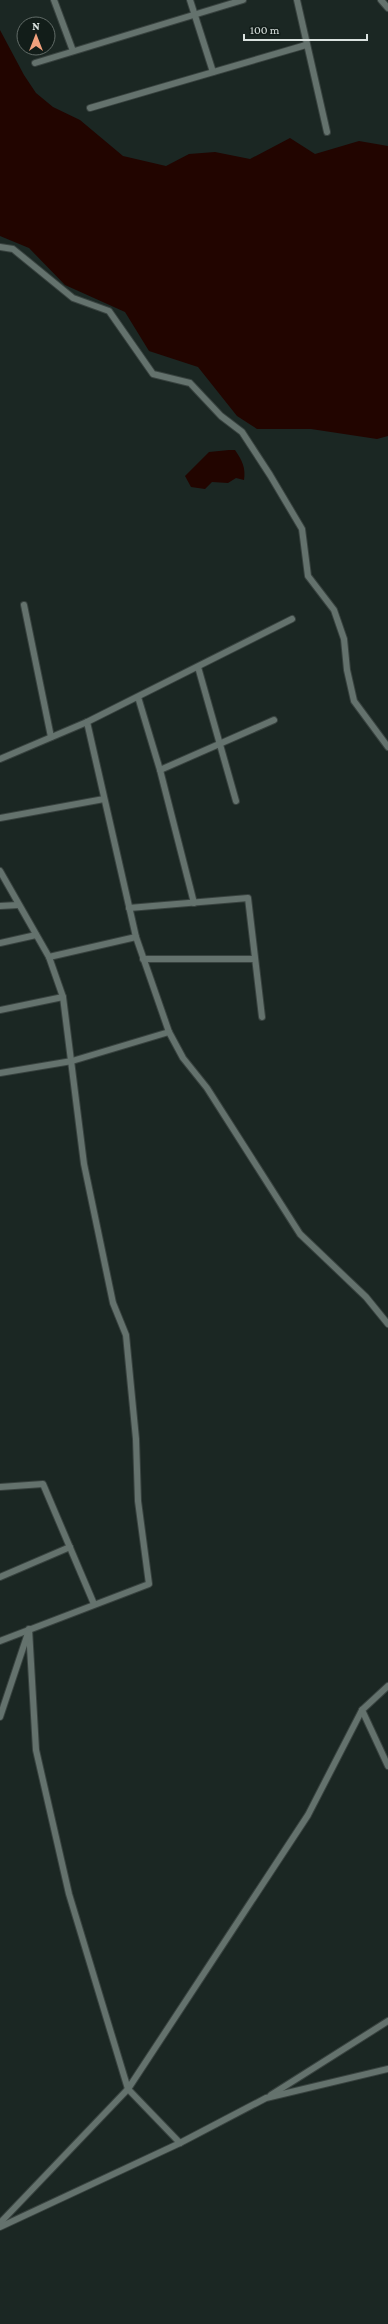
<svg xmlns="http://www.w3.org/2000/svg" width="388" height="2324" font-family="'Crimson Pro',serif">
	<rect width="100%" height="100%" fill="#1b2723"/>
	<!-- water -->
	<g fill="#220500">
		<polygon points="0,30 24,75 36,93 53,107 80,120 123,156 166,166 189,154 215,152 250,159 290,138 315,154 359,141 388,146 388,436 377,439 311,429 257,429 237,416 198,367 149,351 125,312 65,285 29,248 0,236"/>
		<path d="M229,450H235C242,460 246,468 244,480L236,478L228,483L212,482L205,489L191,487L185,476L209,452Z"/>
	</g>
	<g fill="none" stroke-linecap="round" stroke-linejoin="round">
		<defs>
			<g id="street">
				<polyline points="54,0 73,51"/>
				<polyline points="190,0 213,72"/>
				<polyline points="297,0 327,132"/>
				<polyline points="381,0 388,8"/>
				<polyline points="35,63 243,0"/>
				<polyline points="90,108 306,45"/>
				<polyline points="0,247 13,249 73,298 109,311 153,374 190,383 221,416 242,432 270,475 302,529 308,576 334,610 344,639 347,670 354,701 388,747"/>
				<polyline points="24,605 51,737"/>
				<polyline points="198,667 236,801"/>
				<polyline points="138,697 160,770 194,903"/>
				<polyline points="87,722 136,937 169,1032 183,1058 207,1088 300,1234 366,1297 388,1324"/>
				<polyline points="0,759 87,722 292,619"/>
				<polyline points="160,770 274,720"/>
				<polyline points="0,818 104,799"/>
				<polyline points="0,871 49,957 63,997 84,1164 113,1303 126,1335 136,1439 138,1501 149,1584 0,1641"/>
				<polyline points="0,906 18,905"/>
				<polyline points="129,908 248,898 262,1017"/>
				<polyline points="0,943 36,935"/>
				<polyline points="49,957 136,937"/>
				<polyline points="143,959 255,959"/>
				<polyline points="0,1010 63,997"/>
				<polyline points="0,1073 72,1061 169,1032"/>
				<polyline points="0,1487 43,1484 94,1604"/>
				<polyline points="0,1577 70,1547"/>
				<polyline points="29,1629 36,1750 69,1894 128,2089 308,1815 362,1710"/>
				<polyline points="388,1686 362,1710 388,1766"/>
				<polyline points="0,1717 28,1633"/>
				<polyline points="271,2095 388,2021"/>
				<polyline points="0,2223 128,2089 180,2143"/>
				<polyline points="0,2227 180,2143 266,2098 388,2069"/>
			</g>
		</defs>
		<!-- street casing -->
		<use href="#street" stroke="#38423f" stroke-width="8"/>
		<!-- street -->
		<use href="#street" stroke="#64726d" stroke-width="6"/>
	</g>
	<!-- north arrow -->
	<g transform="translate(36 36)"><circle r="19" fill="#121d19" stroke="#626c68"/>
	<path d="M0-3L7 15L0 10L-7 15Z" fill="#f1a17d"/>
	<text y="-6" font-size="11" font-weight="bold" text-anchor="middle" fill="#dae2df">N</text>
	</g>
	<!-- scale -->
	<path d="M244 34v6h123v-6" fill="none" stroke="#dae2df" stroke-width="2"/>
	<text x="250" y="34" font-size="12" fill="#dae2df" stroke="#121d19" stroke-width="3" paint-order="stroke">100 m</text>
</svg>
